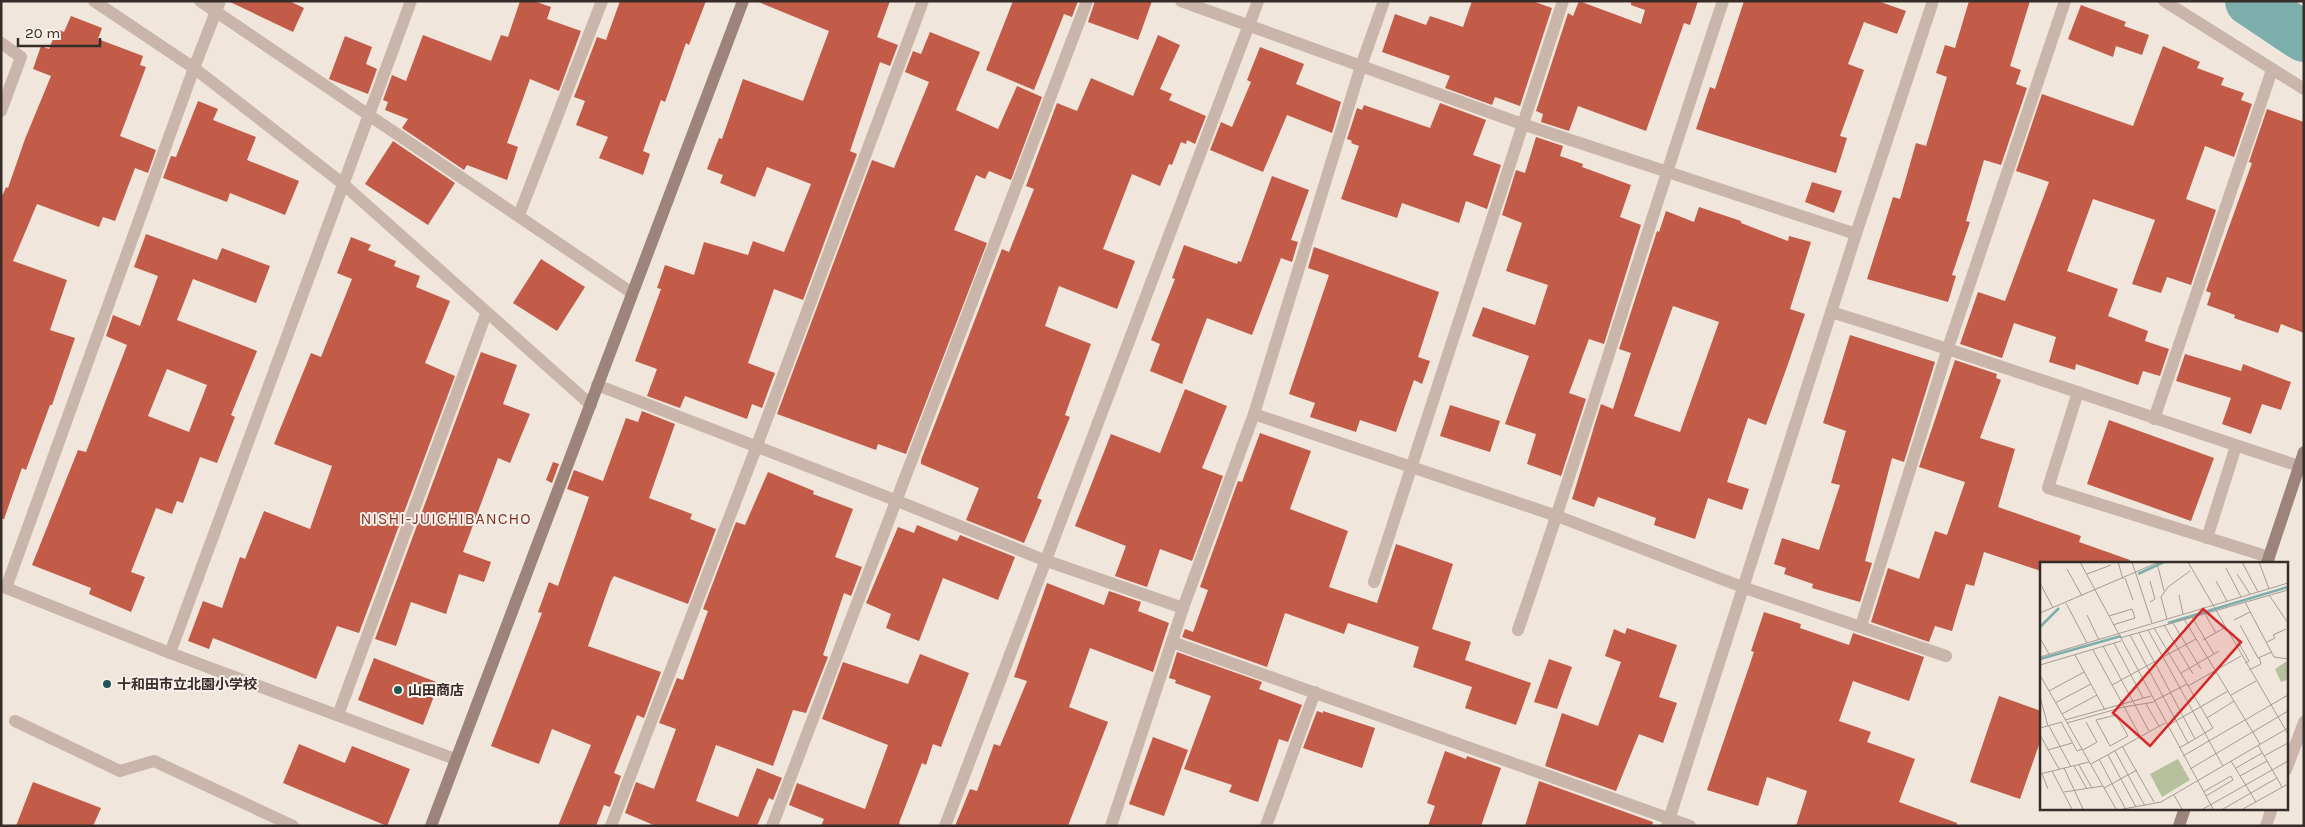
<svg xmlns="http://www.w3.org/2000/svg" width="2305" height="827" font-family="Karla,'Noto Sans JP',sans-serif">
	<rect width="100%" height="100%" fill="#f1e6dc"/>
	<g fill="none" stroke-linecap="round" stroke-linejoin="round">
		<!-- river -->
		<polyline stroke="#7caeac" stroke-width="50" points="2250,1 2304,37"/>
	</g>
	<!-- building -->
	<g fill="#c25c49" fill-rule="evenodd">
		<polygon points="228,1 289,1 304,8 293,32"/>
		<polygon points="520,1 534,1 551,7 547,19 581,31 559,91 530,79 507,143 518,147 507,180 467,165 464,170 402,128 408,119 385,110 388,102 383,100 392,75 406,81 423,35 491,61 501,35 508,37"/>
		<polygon points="620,1 706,1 689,45 686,43 665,102 661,100 643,151 650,154 643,175 599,158 608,137 576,125 585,101 574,97 597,37 606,40"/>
		<polygon points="756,1 890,1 877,37 898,45 890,66 880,62 850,151 857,154 803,300 774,289 748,363 775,373 762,408 752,404 747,419 685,396 680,408 647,396 657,369 635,361 661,289 657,288 665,265 694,275 704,242 748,255 753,241 784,252 811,184 767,167 755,197 720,183 723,175 707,169 719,138 722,139 743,79 803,101 829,31"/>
		<polygon points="1013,1 1078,1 1072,17 1064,14 1034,90 986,70"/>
		<polygon points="1095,1 1152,1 1138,40 1088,22"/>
		<polygon points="1472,1 1532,1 1552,8 1520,106 1495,97 1492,105 1445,88 1450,76 1382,52 1395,14 1426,25 1430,16 1463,27"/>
		<polygon points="1579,1 1641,24 1645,10 1631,5 1631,1 1698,1 1690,25 1684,23 1646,131 1578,106 1569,131 1541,122 1543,114 1536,111 1568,13 1573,16"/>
		<polygon points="1744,1 1878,1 1906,11 1897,34 1864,22 1848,64 1864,70 1840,136 1847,138 1836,173 1696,129 1710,87 1715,89"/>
		<polygon points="1969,1 2030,1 2010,66 2021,70 2016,84 2027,88 2001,165 1984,160 1966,221 1970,222 1952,275 1956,276 1948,302 1867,279 1893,197 1900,199 1916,143 1926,146 1947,77 1936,73 1945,45 1955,48"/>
		<polygon points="2081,5 2126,22 2124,26 2149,35 2142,55 2116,46 2113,57 2068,39"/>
		<polygon points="71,16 102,28 98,39 143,56 140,65 146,67 120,136 156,150 148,173 135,168 115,221 103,217 99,227 37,204 13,261 67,280 50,330 75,338 52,405 50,405 26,470 22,468 4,519 1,519 1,199 6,187 8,188 25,139 51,76 33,69 41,46 49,49 57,29 64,32"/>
		<polygon points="930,32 980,52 956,110 998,129 1017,86 1042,97 1011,180 989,171 985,179 976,175 954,230 987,243 906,454 878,444 876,450 777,414 872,160 894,168 929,82 905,72 913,51 921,54"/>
		<polygon points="1158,35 1180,45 1160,89 1172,94 1169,100 1206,116 1195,144 1187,140 1186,144 1181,142 1172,165 1169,164 1160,186 1132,174 1103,249 1135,261 1117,309 1059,286 1045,326 1091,344 1065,415 1070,417 1037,498 1042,500 1024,543 966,520 979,488 921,464 921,460 1002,249 1009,252 1034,189 1026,186 1057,103 1077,111 1091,78 1133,96"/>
		<polygon points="345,36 372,47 366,64 377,69 368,94 329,79"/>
		<polygon points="2163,46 2200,62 2197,68 2224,78 2221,85 2244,93 2241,100 2252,104 2234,157 2205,146 2186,199 2216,210 2191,285 2167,277 2161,293 2132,284 2155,220 2093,199 2067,271 2118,289 2108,316 2148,331 2145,341 2169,349 2160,376 2143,371 2138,385 2076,364 2075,370 2049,362 2056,337 2014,323 2002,358 1960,344 1978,292 2005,301 2049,182 2016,171 2042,94 2133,126"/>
		<polygon points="1260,47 1304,64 1296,84 1341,102 1332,133 1287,115 1263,172 1210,150 1221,122 1232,127 1251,82 1247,80"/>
		<polygon points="198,101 218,109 213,120 256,137 247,160 299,181 285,215 230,193 227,202 163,178 171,156 176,157"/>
		<polygon points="1440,103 1486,120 1473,155 1501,165 1487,209 1466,201 1459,223 1402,203 1397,218 1341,199 1359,146 1351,143 1352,141 1347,139 1357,108 1362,110 1364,105 1430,128"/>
		<polygon points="2267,109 2304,122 2304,333 2281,324 2278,333 2234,318 2235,315 2207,305 2211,293 2206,291 2252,163 2249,162"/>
		<polygon points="1536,137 1563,146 1560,156 1583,164 1582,167 1631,185 1620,217 1641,225 1604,344 1589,339 1569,393 1586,399 1561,476 1527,464 1536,434 1505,424 1529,356 1472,336 1483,307 1535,325 1548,285 1506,271 1522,223 1502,215 1516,170 1525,173"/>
		<polygon points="393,141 455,183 428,225 365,184"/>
		<polygon points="1272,176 1309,190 1291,240 1298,242 1292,262 1281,258 1252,335 1207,318 1182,384 1150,371 1160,344 1151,340 1175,279 1172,278 1184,245 1237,264 1238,261 1241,262"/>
		<polygon points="1812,182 1842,191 1834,213 1805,202"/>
		<path d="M1699,207L1741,221V223L1788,241L1789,236L1811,242L1790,309L1805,314L1788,364L1766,425L1748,418L1727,482L1749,489L1742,510L1708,498L1695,539L1654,525L1656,518L1598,497L1594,507L1572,499L1601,404L1613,409L1631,353L1619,349L1657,231L1659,232L1666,211L1694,222ZM1673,306L1719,322L1680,432L1634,416Z"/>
		<path d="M146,234L217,260L222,248L270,266L256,303L193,279L177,320L257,351L231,415L235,417L217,463L200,457L183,503L177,501L172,514L156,508L131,572L145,577L131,612L89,594L91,588L32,565L78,450L86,452L127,345L106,336L113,315L140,326L158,276L134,267ZM167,369L207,385L189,432L148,416Z"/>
		<polygon points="351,237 371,245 368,250 396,261 394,266 420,276 416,287 450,301 425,363 455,376 359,633 337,626 316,679 213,638 209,649 188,641 203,601 222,608 240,557 245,559 264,511 310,529 332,466 274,444 311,353 321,357 352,279 337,273"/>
		<polygon points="1314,247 1439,292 1418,357 1430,361 1422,384 1414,380 1396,432 1360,420 1356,432 1310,417 1315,403 1289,394 1329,275 1308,268"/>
		<polygon points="541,259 585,287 557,331 513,303"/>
		<polygon points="1850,335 1935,362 1904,462 1892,458 1865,561 1872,563 1860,602 1812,588 1813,584 1784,574 1786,568 1774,564 1782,538 1819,550 1840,485 1831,483 1846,431 1823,423"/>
		<polygon points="481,352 517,365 503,404 530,414 510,463 498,458 463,552 491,562 484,582 459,574 446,614 411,602 396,646 375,639"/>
		<polygon points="2185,354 2241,371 2243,364 2291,382 2281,410 2262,404 2251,434 2222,424 2231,398 2176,381"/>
		<polygon points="1955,360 1997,374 1996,378 2001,380 1980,438 2015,449 1998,507 2081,536 2079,542 2130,560 2129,563 2041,563 2041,571 1984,552 1974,586 1966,584 1952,631 1935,626 1929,642 1871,622 1888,568 1919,579 1935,531 1947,535 1965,482 1919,467"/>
		<polygon points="1185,389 1227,406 1202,468 1223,476 1192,561 1160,549 1147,587 1115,576 1126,546 1075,526 1111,434 1160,453"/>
		<polygon points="1450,405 1500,421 1490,452 1440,436"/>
		<polygon points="642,411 675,424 649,498 692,514 690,519 716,529 688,604 614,576 611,581 588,646 661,672 644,718 637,715 614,773 621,776 610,807 604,805 596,826 558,826 591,745 552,729 539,764 491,746 542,613 538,612 549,582 558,586 589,497 567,489 574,470 603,481 626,418 638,422"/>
		<polygon points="2109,420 2214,458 2191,521 2087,484"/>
		<polygon points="1260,433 1311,451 1290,509 1348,531 1329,587 1377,603 1396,544 1453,564 1432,629 1471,642 1465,660 1531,683 1516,725 1465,708 1472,687 1413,667 1419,647 1348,623 1344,634 1285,613 1267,667 1182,637 1185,629 1193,632 1208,590 1200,587 1238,481 1242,482"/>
		<polygon points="553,462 559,464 552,483 546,480"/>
		<polygon points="768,472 814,491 813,494 853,509 835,557 862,567 851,596 844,593 823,655 828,657 806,713 793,710 773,766 716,745 696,801 738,817 757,768 782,778 773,800 769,798 757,826 656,826 625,813 636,782 654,789 676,729 659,723 677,678 683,680 708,611 703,609 736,522 745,525"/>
		<polygon points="917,525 957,541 960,535 1015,557 998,600 943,578 919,641 886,628 891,614 866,603 898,527 914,533"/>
		<polygon points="1047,583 1104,605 1109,591 1141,602 1138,611 1169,623 1153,672 1090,648 1069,707 1108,722 1068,826 955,826 970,789 977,791 994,744 1000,746 1027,681 1014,677"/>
		<polygon points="1764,612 1801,624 1800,628 1849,645 1853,633 1924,657 1909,701 1853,681 1839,721 1871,732 1867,742 1915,759 1899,802 1957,823 1957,826 1796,826 1807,791 1767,777 1758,806 1707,790 1754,652 1751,651"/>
		<polygon points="1627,628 1677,645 1659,697 1677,703 1663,743 1639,734 1616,791 1545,766 1562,713 1598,726 1621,662 1605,656 1614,629 1625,634"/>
		<polygon points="1177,652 1262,682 1259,689 1302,705 1288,742 1279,739 1258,802 1229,792 1232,785 1184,769 1211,696 1175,683 1176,680 1169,678"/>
		<polygon points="920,654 969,673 941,747 933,744 926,765 922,763 899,823 902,826 821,826 824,819 789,805 797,783 865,809 888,745 822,719 843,662 908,684"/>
		<polygon points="374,658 439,683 423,725 358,700"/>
		<polygon points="1549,659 1572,667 1557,709 1534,702"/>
		<polygon points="1999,696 2041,711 2041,739 2020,799 1970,782"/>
		<polygon points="1317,711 1323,713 1323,711 1375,728 1362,768 1303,748"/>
		<polygon points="1153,737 1188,750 1164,816 1129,804"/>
		<polygon points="299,744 345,763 352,746 410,769 387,826 283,783"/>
		<polygon points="1445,751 1466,759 1467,756 1501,768 1481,826 1428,826 1435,806 1427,803"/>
		<polygon points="1539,781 1653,822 1652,826 1525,826"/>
		<polygon points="33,782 101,808 93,826 16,826"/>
	</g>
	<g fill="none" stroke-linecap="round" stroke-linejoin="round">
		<!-- lane -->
		<g stroke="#c9b5a9" stroke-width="12">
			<polyline points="2078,392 2048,488 2269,557"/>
			<polyline points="2207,538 2236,446"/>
			<polyline points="15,721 120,771 154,761 293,826"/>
			<polyline points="1266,826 1315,692"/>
		</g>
		<!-- street -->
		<g stroke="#c9b5a9" stroke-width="12">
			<polyline points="94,1 194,68 342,183 591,405"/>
			<polyline points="200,1 632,293"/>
			<polyline points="1181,1 1522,124 1856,234"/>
			<polyline points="2164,1 2304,89"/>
			<polyline points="1,43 21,57 1,111"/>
			<polyline points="519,215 602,1"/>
			<path d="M1831,312C1988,360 2143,415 2299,466"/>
			<polyline points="597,385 895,500 1044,560 1183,608"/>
			<polyline points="1254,414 1557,516 1745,588 1946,656"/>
			<polyline points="2154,419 2272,70"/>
			<polyline points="1374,582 1563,1"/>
			<polyline points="1,586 170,653 455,759"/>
			<polyline points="6,588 194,68 220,1"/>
			<polyline points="1861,626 1948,348 2065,1"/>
			<path d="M1518,630C1590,421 1653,210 1723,1"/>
			<polyline points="1172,642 1690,826"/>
			<polyline points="170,653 411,1"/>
			<polyline points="338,715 486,314"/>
			<polyline points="2286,770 2304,722"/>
			<polyline points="611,826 756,448 923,1"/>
			<path d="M772,826C876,551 984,277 1087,1"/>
			<polyline points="945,826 1258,1"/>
			<polyline points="1111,826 1183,608 1254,414 1361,66 1384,1"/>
			<polyline points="1667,826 1856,234 1933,1"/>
			<polyline points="2266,826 2272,808"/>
		</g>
		<!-- secondary -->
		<g stroke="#9d847a" stroke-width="12">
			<polyline points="2267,563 2304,452"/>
			<polyline points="431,826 743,1"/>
			<polyline points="2179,826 2185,808"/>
		</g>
	</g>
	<!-- markers -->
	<g fill="#1f5756" stroke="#f9f0e9" stroke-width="2">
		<circle cx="107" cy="684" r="5"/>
		<circle cx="398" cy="690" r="5"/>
	</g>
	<g text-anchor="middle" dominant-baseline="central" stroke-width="4" stroke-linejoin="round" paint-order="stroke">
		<!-- poi labels -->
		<g font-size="14" font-weight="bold" fill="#362c28" stroke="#f9f0e9" text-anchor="start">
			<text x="117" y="684">十和田市立北園小学校</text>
			<text x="408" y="690">山田商店</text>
		</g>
		<!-- quarter labels -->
		<g font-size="16" letter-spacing="1" fill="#833224" stroke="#f9f0e9">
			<text x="446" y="518">NISHI-JUICHIBANCHO</text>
		</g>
	</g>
	<!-- overview -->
	<g transform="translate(2040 562)">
		<rect width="248" height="248" fill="#f1e6dc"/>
		<path d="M247,99V118L241,120L235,107ZM138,197L150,218L122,235L110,212Z" fill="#b7c09d"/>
		<path fill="none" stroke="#7caeac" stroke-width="2.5" d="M98,12L124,0M128,61L248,25M0,65L19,46M0,97L81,74"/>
		<path fill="none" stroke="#a69c94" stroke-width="1" d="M40,0L173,247M78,0L83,17M92,0L112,61M148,0L248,172M202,0L218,30M219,0L229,27M117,1L124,29M186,6L201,35M27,7L42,34M47,12L71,3M197,12L210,32M85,16L93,38M176,19L187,39M0,21L13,46M139,33L143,52M229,33L248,61M110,40L115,37L110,19M205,40L234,95L248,97M26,41L47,81L248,21M0,51L119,0M165,52L176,71M47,53L59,78M69,54L92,47L95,56L73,63M152,55L174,92M127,57L121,35L128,25L150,9M144,57L220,182M194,58L210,50M133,61L161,107M124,63L153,112M200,63L218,96L232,90M114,66L173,166L148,181M108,68L183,204M99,71L155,177M193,71L209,99L205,101M90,73L148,181L139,186M0,76L9,92M80,76L248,28M163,78L184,66M227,80L235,76L233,73L246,67M74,81L103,136M63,84L109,169M53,88L100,174M35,93L65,148M0,95L47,81M0,103L81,79M209,108L221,102L219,95M141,111L179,89M0,113L76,247M72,123L156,77M148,124L201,94M9,129L44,110M191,133L216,119M0,135L8,164M114,139L147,122M15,141L51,122M106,142L119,164M22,152L57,133M76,153L88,174L70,184L56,158ZM167,156L194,139M25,158L111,134M21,160L37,189L42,187M27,161L84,145L114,140M9,164L31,205M127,164L188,129M0,166L22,160M0,173L19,207M218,183L242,225M82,184L114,240M8,188L32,181M43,188L57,180L46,160M75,189L105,244M68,193L96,245M143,194L248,133M224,194L248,181M59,197L85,246M191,199L216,240M51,202L125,161M39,203L52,226M34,204L47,227M24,206L43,247M196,206L222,191M150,207L248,149M12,209L32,247M0,212L49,200M2,212L8,227M200,214L227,199M64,226L97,208M24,230L63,224M163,230L191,214L193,218L166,234M134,233L142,247M83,247L121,240L248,166M163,247L248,199M183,247L237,216M203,247L248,222"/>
		<path fill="#d62828" fill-opacity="0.15" stroke="#d62828" stroke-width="2.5" d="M163,47L201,80L110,184L73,151Z"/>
		<rect width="248" height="248" fill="none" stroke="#362c28" stroke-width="2.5"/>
	</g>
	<!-- border -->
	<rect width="2305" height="827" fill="none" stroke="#362c28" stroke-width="5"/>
	<!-- scale -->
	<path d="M18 38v8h82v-8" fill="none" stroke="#362c28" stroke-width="2.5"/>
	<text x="25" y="38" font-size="15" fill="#362c28" stroke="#f9f0e9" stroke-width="4" paint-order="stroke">20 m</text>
</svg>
